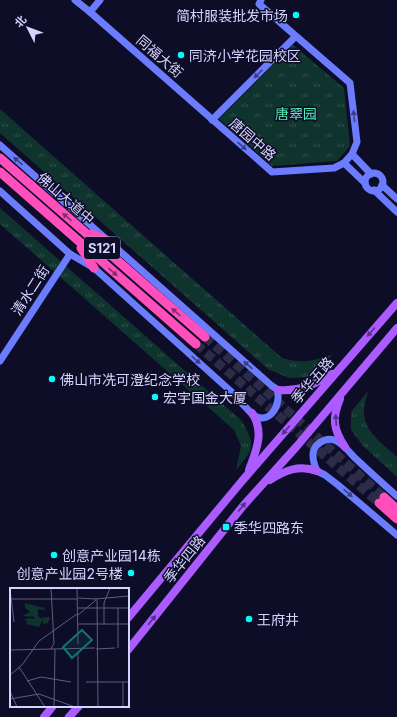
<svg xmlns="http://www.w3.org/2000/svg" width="397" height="717" font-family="Inter,'Noto Sans SC',sans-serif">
	<defs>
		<pattern id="park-tufts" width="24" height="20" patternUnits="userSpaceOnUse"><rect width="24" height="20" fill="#0f332d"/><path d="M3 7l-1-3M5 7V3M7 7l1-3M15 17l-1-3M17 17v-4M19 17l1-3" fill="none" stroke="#31504c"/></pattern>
	</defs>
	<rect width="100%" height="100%" fill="#0e0d28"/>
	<!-- park -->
	<g fill="url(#park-tufts)">
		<polygon points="293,45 344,88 350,146 337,161 272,166 219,119"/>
		<path d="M0,109L282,358C302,364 312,361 332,355L309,377L289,378L268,369L0,133Z"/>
		<path d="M0,208L242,421C256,446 254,449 236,470L241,446L234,430L0,224Z"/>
		<path d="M368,391C367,397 364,404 364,410C363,431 383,444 397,457V477L363,446L351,430V412Z"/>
	</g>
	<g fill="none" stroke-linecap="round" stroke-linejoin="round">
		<!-- highway-tunnel -->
		<g stroke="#2c2b48" stroke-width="9" stroke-dasharray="9 4.5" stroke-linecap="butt">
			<polyline points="205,337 384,497"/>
			<polyline points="196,344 379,503"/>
		</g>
		<!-- secondary -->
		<g stroke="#6b7cff" stroke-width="7">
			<polyline points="75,0 90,12"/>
			<polyline points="100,0 90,12 272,172 334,168 344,163 352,154 357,142 350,83 259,4 261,0"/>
			<polyline points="212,120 295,37"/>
			<polyline points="0,145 272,386 278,390"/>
			<polyline points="352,154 371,174"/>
			<polyline points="344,163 365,183"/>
			<circle cx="374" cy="182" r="9"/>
			<polyline points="382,185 397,199"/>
			<polyline points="374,190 397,212"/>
			<path d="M0,191L70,254L94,268L235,395C239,400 248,410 252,414C269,427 282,405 277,389"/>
			<polyline points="0,361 70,254"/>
			<path d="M397,496C383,484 369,471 355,458C349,452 343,443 334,440C329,438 322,440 317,445C310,452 313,462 317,471L325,475L338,485L397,535"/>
		</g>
		<!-- primary -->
		<g stroke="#ab5bff" stroke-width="8">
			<path d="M278,390C299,392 315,384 332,374"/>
			<path d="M340,399C332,418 333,429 345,447"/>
			<path d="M249,470C256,451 265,432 252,413"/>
			<path d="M270,480C284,471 299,464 317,471"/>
			<polyline points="128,618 242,481 397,303"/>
			<polyline points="128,650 243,506 297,446 397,328"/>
			<polyline points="44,717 53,706"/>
			<polyline points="69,717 79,706"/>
		</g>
		<!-- highway -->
		<g stroke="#ff4fbc" stroke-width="9">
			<polyline points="0,158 205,337"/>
			<polyline points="0,172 196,344"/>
			<polyline points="91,234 111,242"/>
			<polyline points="81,248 94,268"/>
			<polyline points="384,497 397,509"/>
			<polyline points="379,503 397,519"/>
		</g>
	</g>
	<!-- one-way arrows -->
	<defs><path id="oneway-solid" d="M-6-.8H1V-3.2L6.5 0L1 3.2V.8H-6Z"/></defs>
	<g fill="#383f89">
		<use href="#oneway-solid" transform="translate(258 74) rotate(135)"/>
		<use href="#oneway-solid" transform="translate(354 116) rotate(-96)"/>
		<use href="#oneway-solid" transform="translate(242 146) rotate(41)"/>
		<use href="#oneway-solid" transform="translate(18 161) rotate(-139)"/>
		<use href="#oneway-solid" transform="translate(196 360) rotate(42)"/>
		<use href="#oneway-solid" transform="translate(248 365) rotate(-138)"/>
		<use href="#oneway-solid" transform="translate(348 493) rotate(41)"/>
	</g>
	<g fill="#862e72">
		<use href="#oneway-solid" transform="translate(67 217) rotate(-139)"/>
		<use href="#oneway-solid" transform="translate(113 272) rotate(41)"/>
		<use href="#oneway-solid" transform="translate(176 312) rotate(-139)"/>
	</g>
	<g fill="#553089">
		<use href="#oneway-solid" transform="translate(371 332) rotate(131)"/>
		<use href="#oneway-solid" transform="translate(336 420) rotate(-93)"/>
		<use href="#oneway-solid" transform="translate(286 430) rotate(131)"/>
		<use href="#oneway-solid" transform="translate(242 507) rotate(-50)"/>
		<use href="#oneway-solid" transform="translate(152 620) rotate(-51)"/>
	</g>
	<!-- markers -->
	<g fill="#00fff6" stroke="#0e0d28" stroke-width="1.5">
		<circle cx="296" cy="15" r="4"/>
		<circle cx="181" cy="55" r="4"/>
		<circle cx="52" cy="379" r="4"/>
		<circle cx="155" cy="397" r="4"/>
		<rect x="222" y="523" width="8" height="8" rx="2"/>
		<circle cx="54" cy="555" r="4"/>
		<circle cx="131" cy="573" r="4"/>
		<circle cx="249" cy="619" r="4"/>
	</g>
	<g text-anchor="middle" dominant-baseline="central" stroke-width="3" stroke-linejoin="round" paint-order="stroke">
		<!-- shield labels -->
		<rect fill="#0e0d28" stroke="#9999be" stroke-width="1" x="84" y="237" width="36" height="22" rx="3"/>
		<g font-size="13" font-weight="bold" fill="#d4d5ff">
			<text x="102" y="248">S121</text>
		</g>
		<!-- poi labels -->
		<g font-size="14" fill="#d4d5ff" stroke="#0e0d28" text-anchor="start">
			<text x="288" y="15" text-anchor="end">简村服装批发市场</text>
			<text x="189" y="55">同济小学花园校区</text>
			<text x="60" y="379">佛山市冼可澄纪念学校</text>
			<text x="163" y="397">宏宇国金大厦</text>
			<text x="234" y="527">季华四路东</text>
			<text x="62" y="555">创意产业园14栋</text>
			<text x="123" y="573" text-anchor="end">创意产业园2号楼</text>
			<text x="257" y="619">王府井</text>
		</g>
		<!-- street labels -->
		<g font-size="14" fill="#d4d5ff" stroke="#0e0d28">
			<text transform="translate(160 56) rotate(41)">同福大街</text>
			<text transform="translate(253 139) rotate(41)">唐园中路</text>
			<text transform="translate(66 198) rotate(41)">佛山大道中</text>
			<text transform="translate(30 290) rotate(-57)">清水二街</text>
			<text transform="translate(312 380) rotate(-49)">季华五路</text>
			<text transform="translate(184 559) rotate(-51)">季华四路</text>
		</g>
		<!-- park labels -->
		<g font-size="14" fill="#54ebb1" stroke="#0e0d28">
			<text x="296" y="113">唐翠园</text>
		</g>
	</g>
	<!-- overview -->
	<g transform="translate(10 588)">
		<rect width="119" height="119" fill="#0e0d28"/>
		<path d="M15,15L35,20L34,22L28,21V27L30,30L40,29L38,35L33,36V31L29,39L16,36L17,33L14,32L19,30L23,31L25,29L12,28L20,24L15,20Z" fill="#0f332d"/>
		<path fill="none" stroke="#5d5d7e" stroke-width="1" d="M41,0L44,55L41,61M67,0L68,56M0,1L4,34M68,10L86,11M0,11H67M85,11L119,8M87,11L88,119M68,20H119M108,20V60M68,27L86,12M68,36H119M94,37V15L100,0M86,61L105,60M0,62L85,60M68,64V119M9,79L35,119M0,87L12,77L29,53L67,26M17,93L31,89L61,94M76,94H119M0,103L7,119M0,111L29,106L65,119M44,119L45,61M113,119V94"/>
		<path fill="#0f766e" fill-opacity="0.15" stroke="#0f766e" stroke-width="2" d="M72,42L82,52L62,70L53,59Z"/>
		<rect width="119" height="119" fill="none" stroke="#d4d5ff" stroke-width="2"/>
	</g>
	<!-- north arrow -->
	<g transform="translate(28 28) rotate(312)" stroke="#0e0d28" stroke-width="3" paint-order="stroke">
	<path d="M0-3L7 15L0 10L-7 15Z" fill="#d4d5ff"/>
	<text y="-6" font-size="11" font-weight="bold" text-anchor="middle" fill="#d4d5ff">北</text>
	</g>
</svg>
